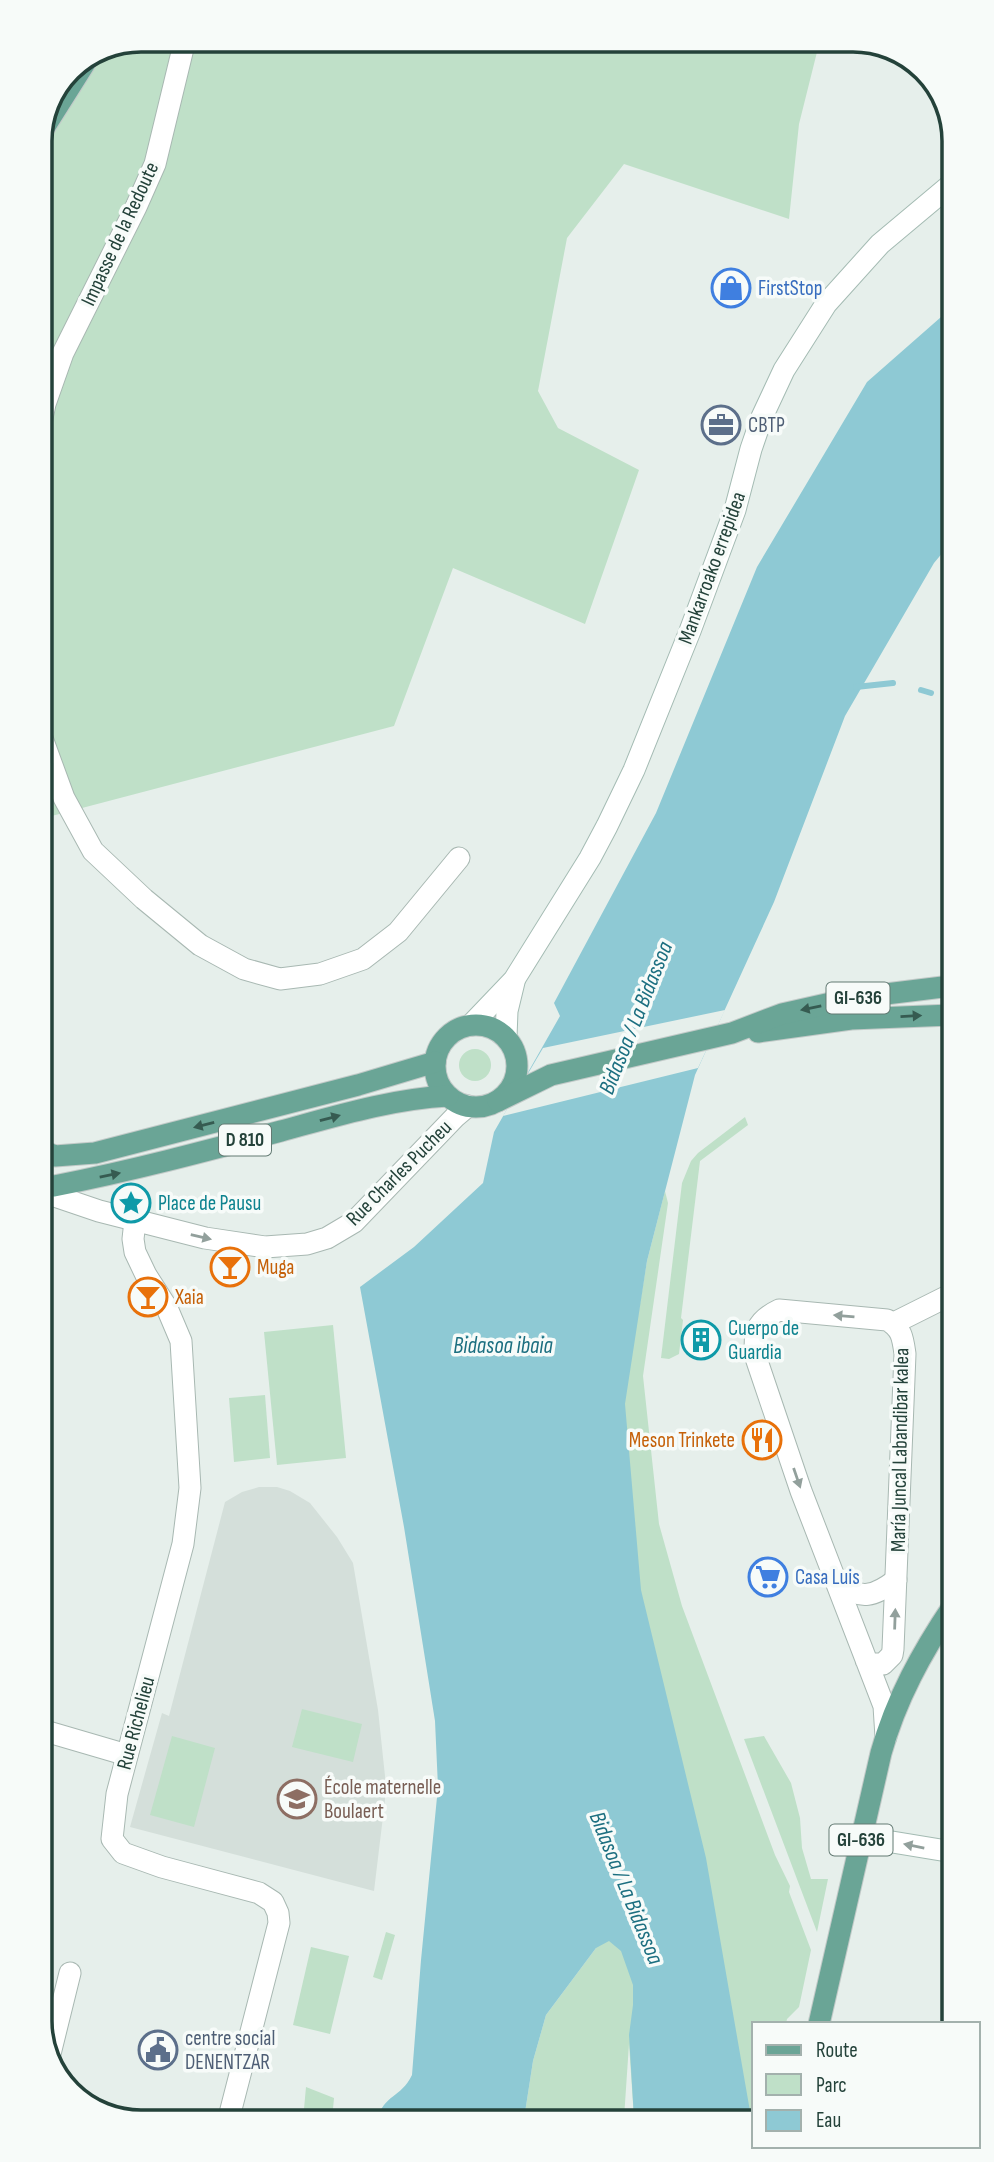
<svg xmlns="http://www.w3.org/2000/svg" width="994" height="2162" font-family="'Sofia Sans Condensed',sans-serif">
	<rect width="100%" height="100%" fill="#e6efeb"/>
	<!-- built -->
	<polygon fill="#d4dfda" points="259,1487 277,1487 290,1491 310,1503 337,1537 353,1563 378,1710 385,1776 385,1800 374,1891 130,1827 162,1713 169,1716 225,1502 242,1492"/>
	<!-- green -->
	<g fill="#bfe0c8">
		<polygon points="141,40 820,40 799,124 789,219 624,164 567,238 538,391 558,428 639,470 585,624 453,568 394,726 44,818 42,817 40,135 70,70"/>
		<circle cx="475" cy="1065" r="16"/>
		<polygon points="745,1117 748,1125 700,1161 681,1318 683,1320 679,1354 669,1359 661,1358 682,1183 691,1161 698,1153"/>
		<polygon points="665,1191 668,1203 643,1376 659,1524 682,1606 775,1855 790,1886 789,1892 811,1950 799,2007 787,2019 786,2024 754,2024 754,2117 634,2118 629,2044 624,2118 524,2119 533,2061 546,2015 596,1948 582,1653 647,1261"/>
		<polygon points="333,1325 346,1458 277,1465 264,1332"/>
		<polygon points="265,1395 270,1458 234,1462 229,1398"/>
		<polygon points="302,1709 362,1724 353,1762 292,1747"/>
		<polygon points="172,1736 215,1748 194,1827 150,1815"/>
		<polygon points="764,1736 791,1783 800,1818 802,1848 811,1879 828,1879 817,1932 744,1739"/>
		<polygon points="386,1932 395,1935 382,1980 373,1977"/>
		<polygon points="311,1947 349,1956 330,2034 293,2025"/>
		<polygon points="306,2087 334,2098 332,2120 303,2120"/>
	</g>
	<!-- water -->
	<path fill="#8ec9d4" d="M949,310V545L934,563L845,716L774,902L695,1075L647,1261L625,1404L641,1590L706,1858L751,2117L634,2118L629,2035L633,2005V1985L621,1951L609,1941L596,1948L546,2015L533,2061L524,2119L377,2120C384,2094 401,2098 412,2075L421,1960L438,1787L435,1721L404,1527L360,1287L414,1247L483,1183L494,1132L560,1016L554,1003L656,813L757,567L867,382Z"/>
	<!-- pier -->
	<polygon fill="#e6efeb" points="725,1010 698,1068 503,1116 543,1048"/>
	<g fill="none" stroke-linecap="round" stroke-linejoin="round">
		<!-- stream -->
		<g stroke="#8ec9d4" stroke-width="6">
			<polyline points="856,687 893,683"/>
			<polyline points="921,690 931,693"/>
		</g>
		<defs>
			<g id="street">
				<polyline points="41,423 45,404 63,353 136,207 155,164 185,40"/>
				<polyline points="42,738 64,798 93,851 144,899 200,945 244,969 280,979 320,974 363,959 398,932 459,858"/>
				<polyline points="43,1192 99,1211 205,1238 265,1247 307,1244 327,1238 354,1222 455,1117 468,1106"/>
				<polyline points="135,1221 133,1239 135,1252 146,1275 167,1308 181,1341 190,1488 183,1544 117,1794 112,1839 123,1853 162,1867 259,1893 273,1902 278,1913 279,1923 228,2121"/>
				<polyline points="894,1323 952,1294"/>
				<path d="M838,1583C861,1601 875,1596 896,1580"/>
				<path d="M866,1660L871,1664H883L892,1655L893,1649L905,1354C903,1339 902,1328 887,1320L779,1310C756,1321 753,1333 756,1358L801,1491L884,1706L886,1737"/>
				<polyline points="45,1731 127,1755"/>
				<polyline points="49,2058 70,1973"/>
			</g>
			<g id="secondary">
				<polyline points="471,1025 514,980 590,858 607,826 634,770 690,631 735,510 751,449 762,417 784,370 826,304 880,244 948,187"/>
				<polyline points="506,1037 507,1011 514,982"/>
				<polyline points="874,1839 953,1852"/>
			</g>
			<g id="primary">
				<polyline points="44,128 85,63"/>
				<circle cx="476" cy="1066" r="41"/>
				<polyline points="758,1032 851,1019 951,1015"/>
				<polyline points="498,1101 551,1075 732,1033 782,1014 853,998 951,986"/>
				<polyline points="43,1151 55,1156 95,1153 358,1085 435,1062"/>
				<path d="M43,1184L54,1186C131,1171 206,1151 281,1131C336,1116 391,1099 448,1096"/>
				<path d="M819,2024L881,1753C896,1699 922,1652 953,1606"/>
			</g>
		</defs>
		<!-- street casing -->
		<use href="#street" stroke="#a8b8b2" stroke-width="23"/>
		<!-- secondary casing -->
		<use href="#secondary" stroke="#a4bbb3" stroke-width="23"/>
		<!-- primary casing -->
		<use href="#primary" stroke="#c2cac8" stroke-width="23"/>
		<!-- street -->
		<use href="#street" stroke="#fff" stroke-width="21"/>
		<!-- secondary -->
		<use href="#secondary" stroke="#fff" stroke-width="21"/>
		<!-- primary -->
		<use href="#primary" stroke="#6aa596" stroke-width="21"/>
	</g>
	<!-- one-way arrows -->
	<defs><path id="oneway-solid" d="M-6-.8H1V-3.2L6.5 0L1 3.2V.8H-6Z" transform="scale(1.75)"/></defs>
	<g fill="#365b51">
		<use href="#oneway-solid" transform="translate(811 1008) rotate(168)"/>
		<use href="#oneway-solid" transform="translate(911 1016) rotate(-3)"/>
		<use href="#oneway-solid" transform="translate(330 1118) rotate(-15)"/>
		<use href="#oneway-solid" transform="translate(204 1125) rotate(166)"/>
		<use href="#oneway-solid" transform="translate(110 1175) rotate(-11)"/>
	</g>
	<g fill="#92a09c">
		<use href="#oneway-solid" transform="translate(201 1237) rotate(13)"/>
		<use href="#oneway-solid" transform="translate(844 1316) rotate(-175)"/>
		<use href="#oneway-solid" transform="translate(797 1478) rotate(71)"/>
		<use href="#oneway-solid" transform="translate(895 1619) rotate(-88)"/>
		<use href="#oneway-solid" transform="translate(914 1846) rotate(-169)"/>
	</g>
	<!-- icons -->
	<defs>
		<symbol id="shop-ring" viewBox="-11 -11 22 22"><circle r="9.5" fill="#f7fbf9" stroke="#3f7fe0" stroke-width="1.5"/><path d="M-5-2.5h2.3a2.7 3.5 0 0 1 5.4 0H5L5.5 6h-11ZM-1.5-2.5h3a1.5 2.3 0 0 0-3 0Z" fill="#3f7fe0"/></symbol>
		<symbol id="office-ring" viewBox="-11 -11 22 22"><circle r="9.5" fill="#f7fbf9" stroke="#5c6f8a" stroke-width="1.5"/><path d="M-6-3h4V-5.5h4V-3h4V5H-6ZM-1-4.5V-3h2v-1.5ZM-6 0V1H6V0Z" fill="#5c6f8a"/></symbol>
		<symbol id="sight-ring" viewBox="-11 -11 22 22"><circle r="9.5" fill="#f7fbf9" stroke="#0f9aa8" stroke-width="1.5"/><path d="M0-6L1.8-2.2L6-1.7L2.9 1.2L3.7 5.4L0 3.3L-3.7 5.4L-2.9 1.2L-6-1.7L-1.8-2.2Z" fill="#0f9aa8"/></symbol>
		<symbol id="bar-ring" viewBox="-11 -11 22 22"><circle r="9.5" fill="#f7fbf9" stroke="#e8710a" stroke-width="1.5"/><path d="M-6-5H6L.8 .8V4.5H3.5V6h-7V4.5H-.8V.8Z" fill="#e8710a"/></symbol>
		<symbol id="building-ring" viewBox="-11 -11 22 22"><circle r="9.5" fill="#f7fbf9" stroke="#0f9aa8" stroke-width="1.5"/><path d="M-4-6H4V6H1V3H-1V6H-4ZM-2.5-4.3h1.7v1.8h-1.7ZM.8-4.3h1.7v1.8H.8ZM-2.5-1h1.7V.8h-1.7ZM.8-1h1.7V.8H.8Z" fill="#0f9aa8"/></symbol>
		<symbol id="restaurant-ring" viewBox="-11 -11 22 22"><circle r="9.5" fill="#f7fbf9" stroke="#e8710a" stroke-width="1.5"/><path d="M-5-6h1v4h1v-4h1v4h1v-4h1v5L-1.5 .5V6h-2V.5L-5-1ZM5-6V6H3V1.5H1.5Q1.5-4 5-6Z" fill="#e8710a"/></symbol>
		<symbol id="supermarket-ring" viewBox="-11 -11 22 22"><circle r="9.5" fill="#f7fbf9" stroke="#3f7fe0" stroke-width="1.5"/><path d="M-6-5.5h2.5l.6 2H6L4.5 2H-2.5L-4.4-4H-6ZM-1.5 3.2a1.3 1.3 0 1 0 .1 0ZM3 3.2a1.3 1.3 0 1 0 .1 0Z" fill="#3f7fe0"/></symbol>
		<symbol id="school-ring" viewBox="-11 -11 22 22"><circle r="9.5" fill="#f7fbf9" stroke="#8d6e63" stroke-width="1.5"/><path d="M0-5L7-2L0 1L-7-2ZM-4 1L0 2.5L4 1V4Q0 6-4 4Z" fill="#8d6e63"/></symbol>
		<symbol id="civic-ring" viewBox="-11 -11 22 22"><circle r="9.5" fill="#f7fbf9" stroke="#5c6f8a" stroke-width="1.5"/><path d="M-.6-6.5H3V-4.5H.6V-3L4-1V1h2V6H-6V1h2V-1L-.6-3ZM-1.2 2.5V6h2.4V2.5Z" fill="#5c6f8a"/></symbol>
	</defs>
	<g fill-rule="evenodd">
		<use href="#shop-ring" x="709" y="266" width="44" height="44"/>
		<use href="#office-ring" x="699" y="403" width="44" height="44"/>
		<use href="#sight-ring" x="109" y="1181" width="44" height="44"/>
		<use href="#bar-ring" x="208" y="1245" width="44" height="44"/>
		<use href="#bar-ring" x="126" y="1275" width="44" height="44"/>
		<use href="#building-ring" x="679" y="1318" width="44" height="44"/>
		<use href="#restaurant-ring" x="740" y="1418" width="44" height="44"/>
		<use href="#supermarket-ring" x="746" y="1555" width="44" height="44"/>
		<use href="#school-ring" x="275" y="1777" width="44" height="44"/>
		<use href="#civic-ring" x="136" y="2028" width="44" height="44"/>
	</g>
	<g text-anchor="middle" dominant-baseline="central" stroke-width="7" stroke-linejoin="round" paint-order="stroke">
		<!-- shield labels -->
		<g fill="#f7fbf9" stroke="#637a73" stroke-width="2">
			<rect x="826.5" y="982.5" width="63" height="31" rx="5"/>
			<rect x="219" y="1124.5" width="52" height="31" rx="5"/>
			<rect x="829.5" y="1824.5" width="63" height="31" rx="5"/>
		</g>
		<g font-size="19" font-weight="bold" fill="#24423a">
			<text x="858" y="998">GI-636</text>
			<text x="245" y="1140">D 810</text>
			<text x="861" y="1840">GI-636</text>
		</g>
		<!-- street labels -->
		<g font-size="21" fill="#24423a" stroke="#f7fbf9">
			<text transform="translate(120 234) rotate(-65)">Impasse de la Redoute</text>
			<text transform="translate(712 568) rotate(-70)">Mankarroako errepidea</text>
			<text transform="translate(399 1173) rotate(-45)">Rue Charles Pucheu</text>
			<text transform="translate(900 1450) rotate(-89)">María Juncal Labandibar kalea</text>
			<text transform="translate(136 1723) rotate(-75)">Rue Richelieu</text>
		</g>
		<!-- shop labels -->
		<g font-size="21" fill="#366cbe" stroke="#f7fbf9" text-anchor="start">
			<text x="758" y="288">FirstStop</text>
			<text x="795" y="1577">Casa Luis</text>
		</g>
		<!-- service labels -->
		<g font-size="21" fill="#4e5e75" stroke="#f7fbf9" text-anchor="start">
			<text x="748" y="425">CBTP</text>
			<text x="185" y="2038">centre social<tspan x="185" dy="24">DENENTZAR</tspan></text>
		</g>
		<!-- culture labels -->
		<g font-size="21" fill="#0d838f" stroke="#f7fbf9" text-anchor="start">
			<text x="158" y="1203">Place de Pausu</text>
			<text x="728" y="1328">Cuerpo de<tspan x="728" dy="24">Guardia</tspan></text>
		</g>
		<!-- food labels -->
		<g font-size="21" fill="#c56008" stroke="#f7fbf9" text-anchor="start">
			<text x="257" y="1267">Muga</text>
			<text x="175" y="1297">Xaia</text>
			<text x="735" y="1440" text-anchor="end">Meson Trinkete</text>
		</g>
		<!-- education labels -->
		<g font-size="21" fill="#785e54" stroke="#f7fbf9" text-anchor="start">
			<text x="324" y="1787">École maternelle<tspan x="324" dy="24">Boulaert</tspan></text>
		</g>
		<!-- water labels -->
		<g font-size="23" font-style="italic" fill="#1c6f80" stroke="#f7fbf9">
			<text transform="translate(636 1018) rotate(-68)">Bidasoa / La Bidassoa</text>
			<text x="503" y="1346">Bidasoa ibaia</text>
			<text transform="translate(626 1888) rotate(68)">Bidasoa / La Bidassoa</text>
		</g>
	</g>
	<!-- crop -->
	<path d="M0 0H994V2162H0ZM141 52H853A89 89 0 0 1 942 141V2021A89 89 0 0 1 853 2110H141A89 89 0 0 1 52 2021V141A89 89 0 0 1 141 52Z" fill="#f7fbf9" fill-rule="evenodd"/>
	<path fill="none" stroke="#24423a" stroke-width="3.5" d="M141 52H853A89 89 0 0 1 942 141V2021A89 89 0 0 1 853 2110H141A89 89 0 0 1 52 2021V141A89 89 0 0 1 141 52Z"/>
	<!-- legend -->
	<rect x="752" y="2022" width="228" height="126" fill="#f7fbf9" stroke="#a3b1ad" stroke-width="2"/>
	<rect x="766" y="2045" width="35" height="10" fill="#6aa596" stroke="#a3b1ad" stroke-width="2"/>
	<text x="816" y="2057" font-size="21" fill="#24423a">Route</text>
	<rect x="766" y="2074" width="35" height="21" fill="#bfe0c8" stroke="#a3b1ad" stroke-width="2"/>
	<text x="816" y="2092" font-size="21" fill="#24423a">Parc</text>
	<rect x="766" y="2110" width="35" height="21" fill="#8ec9d4" stroke="#a3b1ad" stroke-width="2"/>
	<text x="816" y="2127" font-size="21" fill="#24423a">Eau</text>
</svg>
